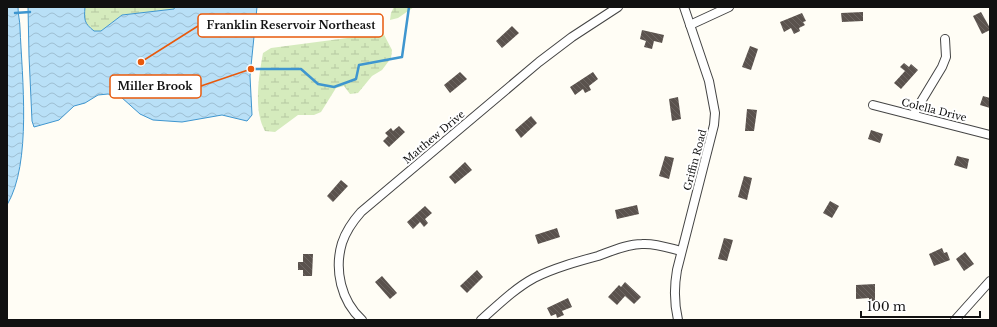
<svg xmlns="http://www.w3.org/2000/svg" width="997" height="327" font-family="'Libre Baskerville',serif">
	<defs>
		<pattern id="wetland-marsh" width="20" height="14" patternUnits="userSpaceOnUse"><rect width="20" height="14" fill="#d5ebbd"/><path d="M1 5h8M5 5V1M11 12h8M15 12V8" fill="none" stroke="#b6c8a1"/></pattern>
		<pattern id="water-waves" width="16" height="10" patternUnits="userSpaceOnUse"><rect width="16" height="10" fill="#b9e0f7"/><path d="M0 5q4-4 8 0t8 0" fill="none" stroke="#9ebfd3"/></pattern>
		<pattern id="building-back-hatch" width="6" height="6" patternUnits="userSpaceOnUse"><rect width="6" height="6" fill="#5a524d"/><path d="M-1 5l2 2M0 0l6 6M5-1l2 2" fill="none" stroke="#6d6662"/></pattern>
	</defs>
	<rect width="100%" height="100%" fill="#fffdf5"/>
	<!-- wetland -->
	<g fill="url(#wetland-marsh)">
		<path d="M85,7H175L174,9L122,15L101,31H94C84,23 84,20 85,7Z"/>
		<polygon points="394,7 414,7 398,18 390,20 391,13"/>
		<path d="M377,24L380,27L392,50L391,58L382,70L372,76L358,93L350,94L344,86L336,88L321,112L314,115H298L275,132L265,131C253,110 259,75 263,53L271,48L355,37Z"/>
	</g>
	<!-- water -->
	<g fill="url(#water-waves)" stroke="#3f96cf">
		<path d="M7,7H18C18,15 20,21 20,28C22,77 32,163 7,205Z"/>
		<path d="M28,7H85C84,20 84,23 94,31H101L122,15L174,9L175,7H257L250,76L252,115L247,121L222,115L182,122L153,120L140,114L121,97L108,94L98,95L85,103L74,106L59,120L34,127L32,121L29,56Z"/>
	</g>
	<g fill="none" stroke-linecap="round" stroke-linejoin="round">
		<!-- stream -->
		<g stroke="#3f96cf" stroke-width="2.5">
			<polyline points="15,13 30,12"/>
			<polyline points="249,69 301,69 318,84 334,87 356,79 359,65 402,57 409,7"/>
		</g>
	</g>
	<!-- building -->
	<g fill="url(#building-back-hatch)">
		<polygon points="863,12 863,21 842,22 841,13"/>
		<polygon points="981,12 990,28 990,30 982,34 973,16"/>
		<polygon points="802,13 806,21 803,22 805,25 799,28 800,31 794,34 791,28 784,32 780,22"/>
		<polygon points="512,26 519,33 502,48 496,41"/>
		<polygon points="642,30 664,35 662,43 654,41 652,49 644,47 646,41 640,39"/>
		<polygon points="750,46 758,49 751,70 742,67"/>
		<polygon points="904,63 909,67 911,64 918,70 901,89 894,83 905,71 900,67"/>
		<polygon points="460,72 467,79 450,93 444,85"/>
		<polygon points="593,72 598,79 589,86 591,90 585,93 583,89 575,95 570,87"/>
		<polygon points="983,96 990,98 990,108 980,105"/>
		<polygon points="678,97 681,119 672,121 669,99"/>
		<polygon points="747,109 757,110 754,131 745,131"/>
		<polygon points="531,116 537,123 521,138 515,130"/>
		<polygon points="399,126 405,132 389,147 383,141 388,136 385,133 391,128 393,131"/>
		<polygon points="871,130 883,134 880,143 868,139"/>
		<polygon points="665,156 674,158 669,179 659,176"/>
		<polygon points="957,156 969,159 967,169 954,165"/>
		<polygon points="465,162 472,170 455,184 449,177"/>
		<polygon points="744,176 752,178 747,200 738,197"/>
		<polygon points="341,180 348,186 333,202 327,196"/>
		<polygon points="830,201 839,206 832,218 823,213"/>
		<polygon points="637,205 639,214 617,219 615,210"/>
		<polygon points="425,206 432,213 425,219 428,223 424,227 420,222 413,229 407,222"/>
		<polygon points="557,228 560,237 538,244 535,235"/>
		<polygon points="724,238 733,240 727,261 718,259"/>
		<polygon points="942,248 944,253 947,252 950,260 934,266 929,254"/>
		<polygon points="965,252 974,264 964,271 956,259"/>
		<polygon points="303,254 313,254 312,276 303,276 303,270 298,270 298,262 303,262"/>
		<polygon points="477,270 483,277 467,293 460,286"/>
		<polygon points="382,276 397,293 390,299 375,282"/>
		<polygon points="625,282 641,297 634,304 625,296 617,305 608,297 619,285 621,287"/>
		<polygon points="875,284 875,301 869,301 869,298 856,299 856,285"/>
		<polygon points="568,298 572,307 562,311 564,315 557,318 556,314 551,316 547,308"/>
	</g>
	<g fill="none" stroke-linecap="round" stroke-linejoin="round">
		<defs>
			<g id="minor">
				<polyline points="690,25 729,7"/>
				<polyline points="873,105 990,135"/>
				<polyline points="913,115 942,67 946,57 945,39"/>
				<path d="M362,320C341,301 334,270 342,243C346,231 353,221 361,212L539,62L572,37L618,7"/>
				<path d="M481,320C498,305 514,289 534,278C554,268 576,262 598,256C612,251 627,244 642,244C656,243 669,248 681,251"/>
				<path d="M678,320C674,303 674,287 677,270L714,125L715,113L709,81L684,7"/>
				<polyline points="955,320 990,281"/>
			</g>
		</defs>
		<!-- minor casing -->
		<use href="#minor" stroke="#444" stroke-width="10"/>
		<!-- minor -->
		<use href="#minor" stroke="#fff" stroke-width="8"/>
	</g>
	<g text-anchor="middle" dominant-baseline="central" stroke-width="4" stroke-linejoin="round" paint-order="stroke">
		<!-- street labels -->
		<g font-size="10" fill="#111" stroke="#fff">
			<text transform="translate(934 110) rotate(14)">Colella Drive</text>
			<text transform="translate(434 137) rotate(-40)">Matthew Drive</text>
			<text transform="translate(695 160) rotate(-75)">Griffin Road</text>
		</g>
	</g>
	<!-- callouts -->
	<path fill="none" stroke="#e8590c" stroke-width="1.5" d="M141 62L198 26M251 69L201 86"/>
	<g fill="#e8590c" stroke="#fff" stroke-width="1.5">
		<circle cx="141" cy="62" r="4"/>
		<circle cx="251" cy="69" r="4"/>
	</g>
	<g fill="#fff" stroke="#e8590c" stroke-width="1.5">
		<rect x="198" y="14" width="185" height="23" rx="4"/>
		<rect x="110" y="75" width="91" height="23" rx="4"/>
	</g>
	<g font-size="11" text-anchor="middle" font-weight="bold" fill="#111">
		<text x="291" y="29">Franklin Reservoir Northeast</text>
		<text x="155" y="90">Miller Brook</text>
	</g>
	<!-- border -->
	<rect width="997" height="327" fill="none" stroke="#111111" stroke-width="16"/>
	<!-- scale -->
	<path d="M861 311v6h119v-6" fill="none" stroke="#111111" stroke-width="2"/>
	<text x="867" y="311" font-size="12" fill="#111111" stroke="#ffffff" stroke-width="3" paint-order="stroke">100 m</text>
</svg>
